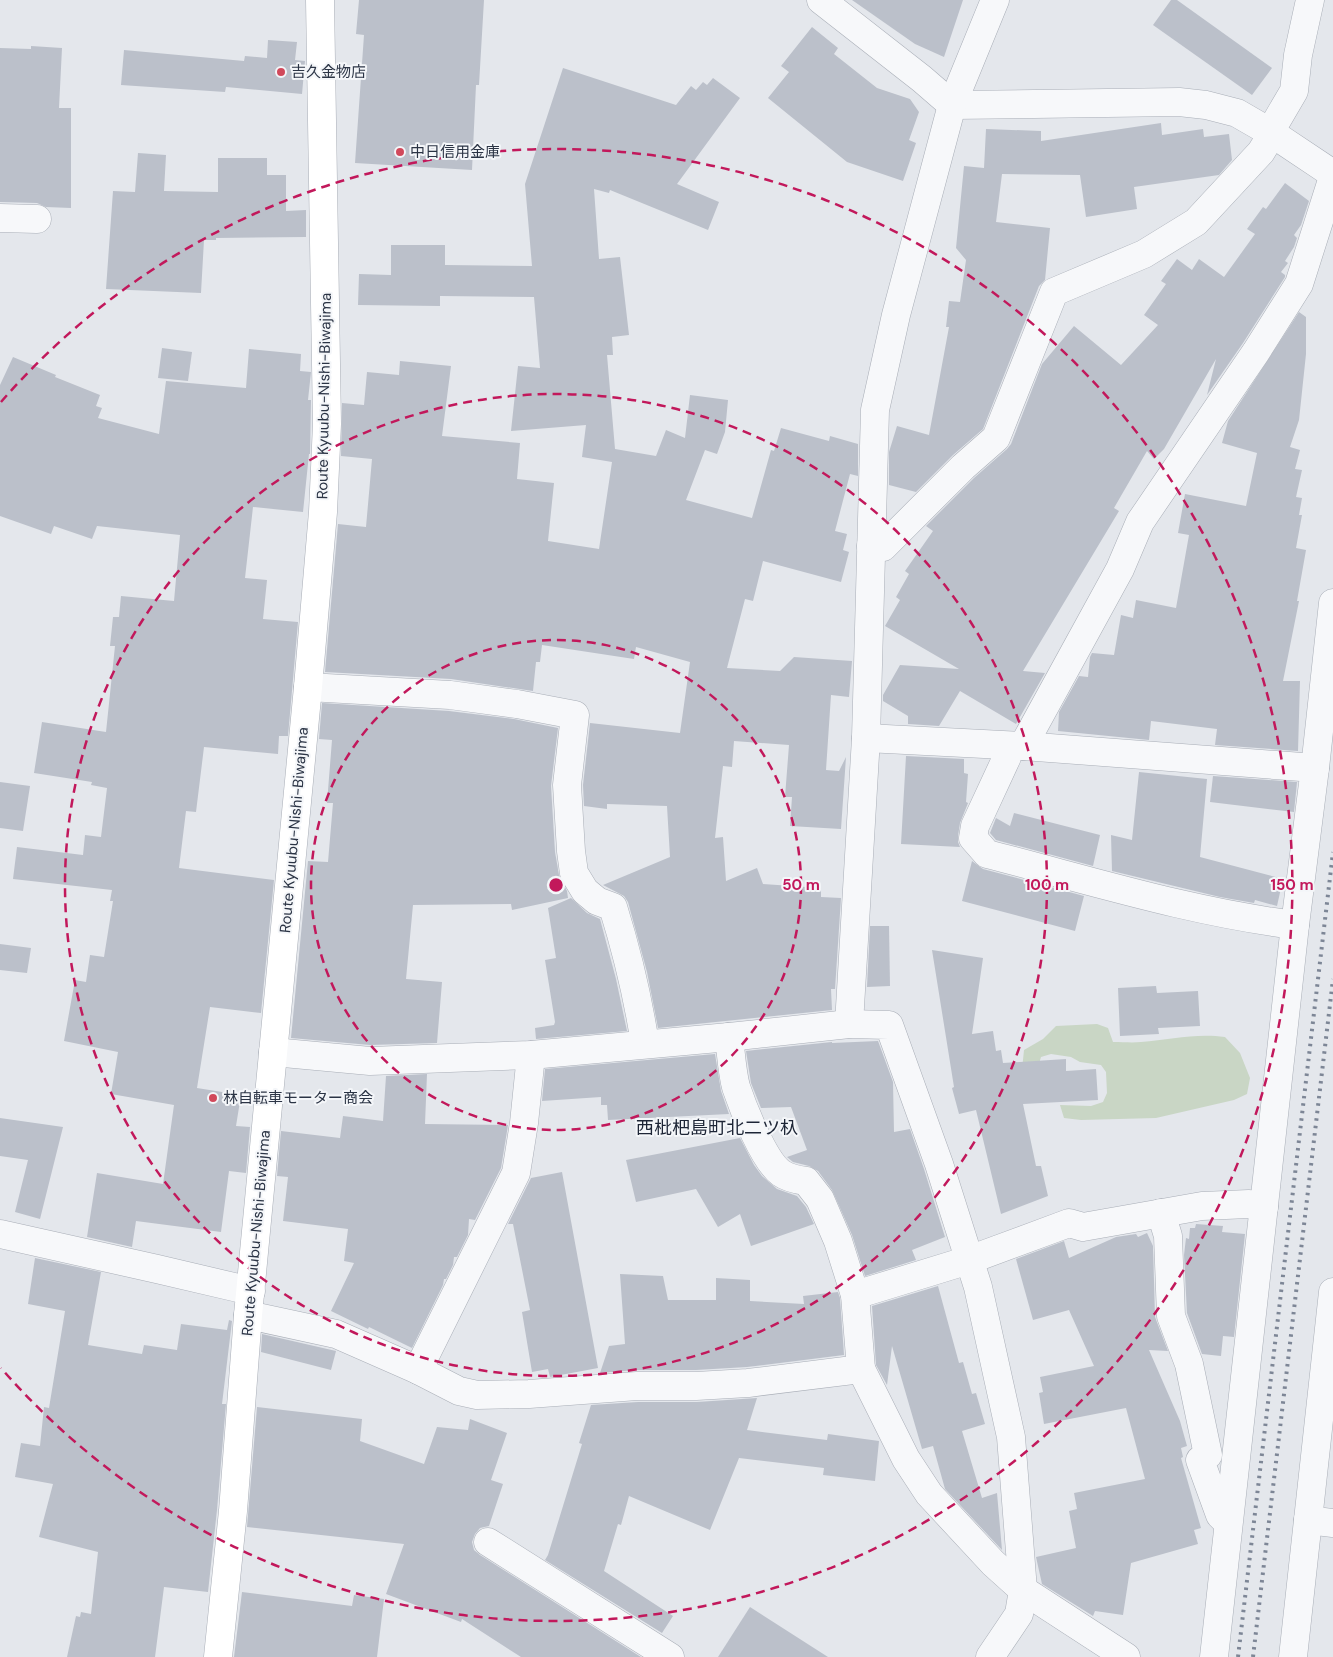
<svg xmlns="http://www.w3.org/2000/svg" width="1333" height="1657" font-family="'DM Sans','Noto Sans JP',sans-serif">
	<rect width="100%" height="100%" fill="#e4e7ec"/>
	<!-- green -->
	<path fill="#c9d6c5" d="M1097,1024L1108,1028L1113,1042C1123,1042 1132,1043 1141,1042C1170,1040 1195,1033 1225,1037L1240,1053L1250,1078L1247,1094L1234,1100L1156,1118L1081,1120L1064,1118L1060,1105L1091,1106L1103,1102L1107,1093L1106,1072L1101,1065L1080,1062L1071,1057L1051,1054L1041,1057L1038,1067L1022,1070L1024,1050L1043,1039L1056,1026Z"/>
	<!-- building -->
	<g fill="#bbc0ca">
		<polygon points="359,0 484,0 479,85 476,85 472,170 355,163 364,35 356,34"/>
		<polygon points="852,0 963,0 944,57 915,44"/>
		<polygon points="1171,0 1177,0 1272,68 1252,95 1153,25"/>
		<polygon points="812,27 838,48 834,54 877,88 910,99 919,112 909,140 916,143 903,181 847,162 768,98 789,72 781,66"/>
		<polygon points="268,40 297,42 295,60 305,61 302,94 226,87 225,92 121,85 124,50 244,61 245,56 267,58"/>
		<polygon points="31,46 62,48 59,108 71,108 71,208 46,207 37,203 0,202 0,48 31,49"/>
		<polygon points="563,68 676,105 691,86 696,90 703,82 707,85 713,78 740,98 677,184 719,202 708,230 610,190 609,193 594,189 599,259 620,257 629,335 612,337 613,355 607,355 615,449 656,456 666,430 685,438 690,395 728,400 725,432 717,454 705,450 686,500 752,518 771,450 774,451 781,428 829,441 830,436 858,444 858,476 850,474 835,531 847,534 843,550 849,552 841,582 763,561 753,601 745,599 727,668 780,671 794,657 852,661 849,697 831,695 826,770 839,771 846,757 841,829 790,826 792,797 785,797 789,745 734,741 732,767 723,766 715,838 723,837 726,881 757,868 763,884 821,888 821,897 841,898 835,989 831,989 832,1010 658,1028 647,972 628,902 624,896 603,885 670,857 667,806 607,804 607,809 584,806 583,785 590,723 680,733 690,662 636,647 634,659 542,645 540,662 536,662 533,691 451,679 325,672 338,524 366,527 372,459 341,456 342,403 364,405 367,372 399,375 400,361 451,366 442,436 520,443 517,479 554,483 548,541 599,549 612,462 582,457 586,425 511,431 518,366 540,368 534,297 440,296 440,306 358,305 359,274 391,275 391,245 445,245 445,265 532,266 525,184"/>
		<polygon points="1161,123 1162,135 1203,129 1204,137 1229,134 1232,160 1219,175 1134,187 1137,209 1086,217 1080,175 1002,174 996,222 1050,228 1045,280 1039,286 983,429 953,455 916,492 889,485 889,452 897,426 929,435 949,327 946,327 949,301 960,302 966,260 956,248 964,166 984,168 986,129 1041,131 1041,141"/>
		<polygon points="138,153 166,155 164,191 218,192 218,158 267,158 267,175 286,175 286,211 306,210 306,237 216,238 216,240 204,240 201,293 106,289 113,191 135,192"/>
		<polygon points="1285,183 1309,201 1301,225 1294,235 1297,238 1294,247 1285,261 1288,263 1281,272 1285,275 1285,277 1243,343 1207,395 1216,359 1164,449 1154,459 1147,451 1114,508 1119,511 1023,671 1045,673 1016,724 960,691 939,726 908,724 908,716 883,701 883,695 900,665 959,669 885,626 900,600 896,597 909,574 905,571 933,531 926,526 974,478 1007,449 1011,444 1042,364 1074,326 1121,365 1158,325 1144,315 1166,284 1161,281 1177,259 1192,270 1199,259 1224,277 1255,234 1247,229 1263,207 1266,209"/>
		<polygon points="1299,312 1306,317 1306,354 1299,420 1290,447 1300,450 1295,469 1302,470 1296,497 1302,498 1299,515 1302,515 1296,548 1306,550 1297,601 1299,601 1283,681 1300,681 1298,751 1215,745 1217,729 1151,721 1149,740 1058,731 1059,712 1079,676 1088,677 1090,657 1092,653 1114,655 1121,615 1133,618 1136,600 1176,608 1189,535 1178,533 1185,494 1246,506 1257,453 1222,443 1228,421"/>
		<polygon points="162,348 192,352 188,381 158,378"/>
		<polygon points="249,349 301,354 300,371 311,372 308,400 311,400 310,454 309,454 303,512 253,507 245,578 267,580 263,619 298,622 288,736 279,736 278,754 204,747 196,812 186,811 179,868 274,880 261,1013 210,1007 197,1088 241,1095 236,1126 250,1127 246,1173 229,1171 221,1232 136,1221 132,1247 87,1237 97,1173 163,1184 174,1105 111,1094 118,1052 64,1041 75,980 86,982 90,955 104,957 113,901 110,901 112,890 13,879 17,847 83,855 85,835 101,837 107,788 91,785 92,782 34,773 42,722 106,732 115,646 110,646 113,617 119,617 121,596 174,601 180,535 97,526 92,539 54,526 51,534 0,516 0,385 13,357 56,375 55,377 100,395 96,406 102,408 98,418 159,434 166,381 246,388"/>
		<polygon points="322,703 449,711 514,719 558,728 551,786 555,852 559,875 567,891 568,898 512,910 511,904 413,905 406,979 442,982 437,1043 370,1045 291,1038 308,861 328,862 333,803 327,803 332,740 319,739"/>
		<polygon points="906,756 964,759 964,773 968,774 966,802 968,803 960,823 958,836 958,842 960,847 901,844"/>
		<polygon points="1139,772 1207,779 1200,857 1283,879 1277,906 1255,900 1254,903 1220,897 1112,871 1111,835 1132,840"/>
		<polygon points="1213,776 1297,782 1294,812 1210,802"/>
		<polygon points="0,782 30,786 23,831 0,828"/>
		<polygon points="1014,813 1100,835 1093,866 996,840 990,833 996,818 1010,826"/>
		<polygon points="972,861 983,869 1084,896 1075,931 962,901"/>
		<polygon points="571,898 587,913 600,919 616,979 627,1031 536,1039 535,1028 554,1025 555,1022 545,960 556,958 548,908"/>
		<polygon points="870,926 889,926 890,986 867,987"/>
		<polygon points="0,944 31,948 27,973 0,970"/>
		<polygon points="932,950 983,958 972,1034 993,1031 996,1051 1001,1050 1003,1063 1066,1059 1066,1071 1096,1069 1098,1100 1023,1104 1036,1166 1041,1166 1048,1196 1001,1214 976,1110 959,1114 952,1088 954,1087"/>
		<polygon points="1156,986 1157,993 1198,991 1200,1026 1158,1028 1159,1034 1120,1036 1118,988"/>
		<polygon points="878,1041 893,1082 894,1132 910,1129 924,1169 945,1237 912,1250 916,1260 865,1276 852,1235 832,1190 818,1171 809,1166 793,1162 787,1157 807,1150 791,1107 761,1108 751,1083 746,1051 832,1042 832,1043"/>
		<polygon points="715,1054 721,1091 729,1114 608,1120 607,1105 601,1105 601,1097 542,1101 545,1069"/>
		<polygon points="427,1074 425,1124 508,1125 501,1168 475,1220 469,1219 468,1235 457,1257 454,1257 453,1265 446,1279 444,1279 443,1285 412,1348 369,1327 368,1329 331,1311 354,1263 344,1261 348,1229 283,1221 288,1177 277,1176 281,1131 340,1138 343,1116 383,1121 386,1076"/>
		<polygon points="0,1118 63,1127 40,1219 15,1212 28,1160 0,1156"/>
		<polygon points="740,1138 754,1165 762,1176 777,1189 797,1196 806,1207 814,1224 751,1246 740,1214 718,1227 696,1189 636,1202 626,1160"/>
		<polygon points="562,1172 598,1368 550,1377 548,1369 532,1372 522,1312 530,1310 513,1224 508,1224 531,1178"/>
		<polygon points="1196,1224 1223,1226 1222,1232 1245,1234 1234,1337 1223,1336 1221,1356 1202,1354 1187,1313 1184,1255 1186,1238 1189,1239 1190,1228 1195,1228"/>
		<polygon points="1147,1233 1153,1246 1155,1317 1168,1351 1149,1350 1180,1421 1187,1446 1181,1448 1183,1457 1181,1458 1201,1528 1194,1530 1198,1544 1131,1563 1123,1615 1095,1611 1093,1616 1042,1584 1036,1557 1076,1548 1069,1511 1077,1509 1074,1493 1145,1479 1126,1408 1044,1424 1039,1393 1043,1392 1040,1377 1094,1366 1069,1310 1033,1320 1016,1259 1064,1241 1069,1258 1116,1237 1136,1234 1138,1237"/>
		<polygon points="35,1258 101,1272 88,1345 142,1354 144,1345 177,1350 181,1324 227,1330 229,1320 232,1321 222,1404 226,1404 217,1510 208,1592 164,1587 155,1657 67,1657 76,1616 80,1617 81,1612 91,1614 98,1552 39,1537 53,1484 15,1477 21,1443 40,1446 44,1407 49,1408 65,1311 28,1304"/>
		<polygon points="620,1274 663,1276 668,1300 716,1300 716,1278 750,1280 750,1301 804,1304 803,1296 838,1292 840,1298 844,1355 747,1367 696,1370 636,1370 600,1373 609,1346 625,1344"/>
		<polygon points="938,1286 959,1363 963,1362 972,1394 976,1393 985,1424 962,1431 982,1498 997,1493 1002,1550 945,1489 933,1446 922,1449 892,1346 887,1385 876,1365 872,1306"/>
		<polygon points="262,1334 336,1351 331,1370 261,1352"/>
		<polygon points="757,1398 747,1430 827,1440 828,1434 879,1441 875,1481 823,1475 824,1468 739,1458 710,1530 629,1496 621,1525 618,1524 604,1571 673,1616 662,1633 545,1560 548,1555 582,1444 579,1443 591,1405 638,1402 697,1402"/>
		<polygon points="257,1407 362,1419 360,1441 424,1464 437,1427 468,1430 470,1419 507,1433 491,1480 503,1484 489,1526 480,1528 475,1534 472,1542 474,1550 480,1555 641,1657 521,1657 462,1619 461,1622 386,1594 404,1544 247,1527"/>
		<polygon points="242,1592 352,1606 354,1595 384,1599 377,1657 234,1657"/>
		<polygon points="750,1607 828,1657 718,1657"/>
	</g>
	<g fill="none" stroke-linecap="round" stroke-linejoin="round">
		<defs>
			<g id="street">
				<polyline points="821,0 922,79 952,105 1179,102 1206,105 1237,113 1270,132 1333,174"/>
				<polyline points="1270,132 1294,91 1298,55 1310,0"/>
				<polyline points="0,218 37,219"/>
				<polyline points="871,546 883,547 963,467 996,438 1054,292 1144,254 1196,222 1261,152 1272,134"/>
				<path d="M308,687L450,695L517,704L575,715L567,785L571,851L574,873L585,891L597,901L613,907C627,952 638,998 645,1044"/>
				<polyline points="866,738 1023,746 1315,768"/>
				<path d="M1007,746V757L975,826L973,838L987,854C1089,880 1190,912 1295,925"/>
				<polyline points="1023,746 1120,569 1140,522 1256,352 1299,284 1333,177"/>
				<polyline points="849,1024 866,738 875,410 896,315 952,105 995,0"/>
				<path d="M729,1037C731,1053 732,1072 736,1087C743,1108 764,1161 781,1173C788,1178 798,1180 806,1181L820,1199L838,1241L855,1295L861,1369"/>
				<polyline points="273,1052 370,1061 531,1055 729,1037 849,1024 889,1025 939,1164 978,1287 1011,1437 1023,1590 1019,1614 990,1657"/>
				<polyline points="1161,1213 1168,1236 1171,1316 1189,1364 1208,1455 1200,1460 1220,1515 1228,1523"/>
				<polyline points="0,1234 157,1269 251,1291"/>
				<polyline points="855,1295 969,1260 1069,1223 1083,1227 1202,1206 1249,1204 1264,1207"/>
				<polyline points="248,1315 336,1334 418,1370 459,1391 477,1395 529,1394 637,1386 696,1386 748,1383 861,1369 906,1459 929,1494 993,1563 1023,1590 1126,1657"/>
				<polyline points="418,1370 516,1173 524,1123 531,1055"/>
				<polyline points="1308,1520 1333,1523"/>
				<polyline points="488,1542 670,1657"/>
				<polyline points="1214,1657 1295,925 1315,768 1333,603"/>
				<polyline points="1293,1657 1333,1292"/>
			</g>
			<polyline id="secondary" points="218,1657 233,1511 248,1315 308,687 323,512 327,424 320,0"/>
		</defs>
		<!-- street casing -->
		<use href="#street" stroke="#a9aeb7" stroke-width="29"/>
		<!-- secondary casing -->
		<use href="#secondary" stroke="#a9aeb7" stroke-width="29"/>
		<!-- street -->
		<use href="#street" stroke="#f7f8fa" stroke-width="28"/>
		<!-- secondary -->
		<use href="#secondary" stroke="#fff" stroke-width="28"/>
		<!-- rail -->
		<g stroke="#7d8696" stroke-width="4" stroke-dasharray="2.5 5" stroke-linecap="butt">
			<polyline points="1238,1657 1333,852"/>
			<polyline points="1253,1657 1333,979"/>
		</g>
	</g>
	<!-- distance rings -->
	<g fill="none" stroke="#c2185b" stroke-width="2.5" stroke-dasharray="9 6">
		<circle cx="556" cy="885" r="245"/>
		<circle cx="556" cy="885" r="491"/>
		<path d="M1 402A736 736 0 1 1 1 1368"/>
	</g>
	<!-- markers -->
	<g fill="#d1495b" stroke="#f4f6f9" stroke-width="2">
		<circle cx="281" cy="72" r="5"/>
		<circle cx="400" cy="152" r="5"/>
		<circle cx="213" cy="1098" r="5"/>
	</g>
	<g text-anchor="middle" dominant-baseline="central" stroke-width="4" stroke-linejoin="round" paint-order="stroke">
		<!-- poi labels -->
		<g font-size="15" fill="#2b3445" stroke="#f4f6f9" text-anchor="start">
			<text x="291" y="72">吉久金物店</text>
			<text x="410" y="152">中日信用金庫</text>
			<text x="223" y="1098">林自転車モーター商会</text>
		</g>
		<!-- street labels -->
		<g font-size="15" fill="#2b3445" stroke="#f4f6f9">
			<text transform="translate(324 396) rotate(-89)">Route Kyuubu-Nishi-Biwajima</text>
			<text transform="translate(294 830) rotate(-85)">Route Kyuubu-Nishi-Biwajima</text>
			<text transform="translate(256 1233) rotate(-85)">Route Kyuubu-Nishi-Biwajima</text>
		</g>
		<!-- quarter labels -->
		<g font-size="18" fill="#1d2536" stroke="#f4f6f9">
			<text x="717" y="1128">西枇杷島町北二ツ杁</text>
		</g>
	</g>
	<circle cx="556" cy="885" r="8" fill="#c2185b" stroke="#f4f6f9" stroke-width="2.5"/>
	<g font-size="15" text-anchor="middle" font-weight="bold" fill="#c2185b" stroke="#f4f6f9" stroke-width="4" stroke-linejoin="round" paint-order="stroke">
		<text x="801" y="890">50 m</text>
		<text x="1047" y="890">100 m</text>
		<text x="1292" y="890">150 m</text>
	</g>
</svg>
